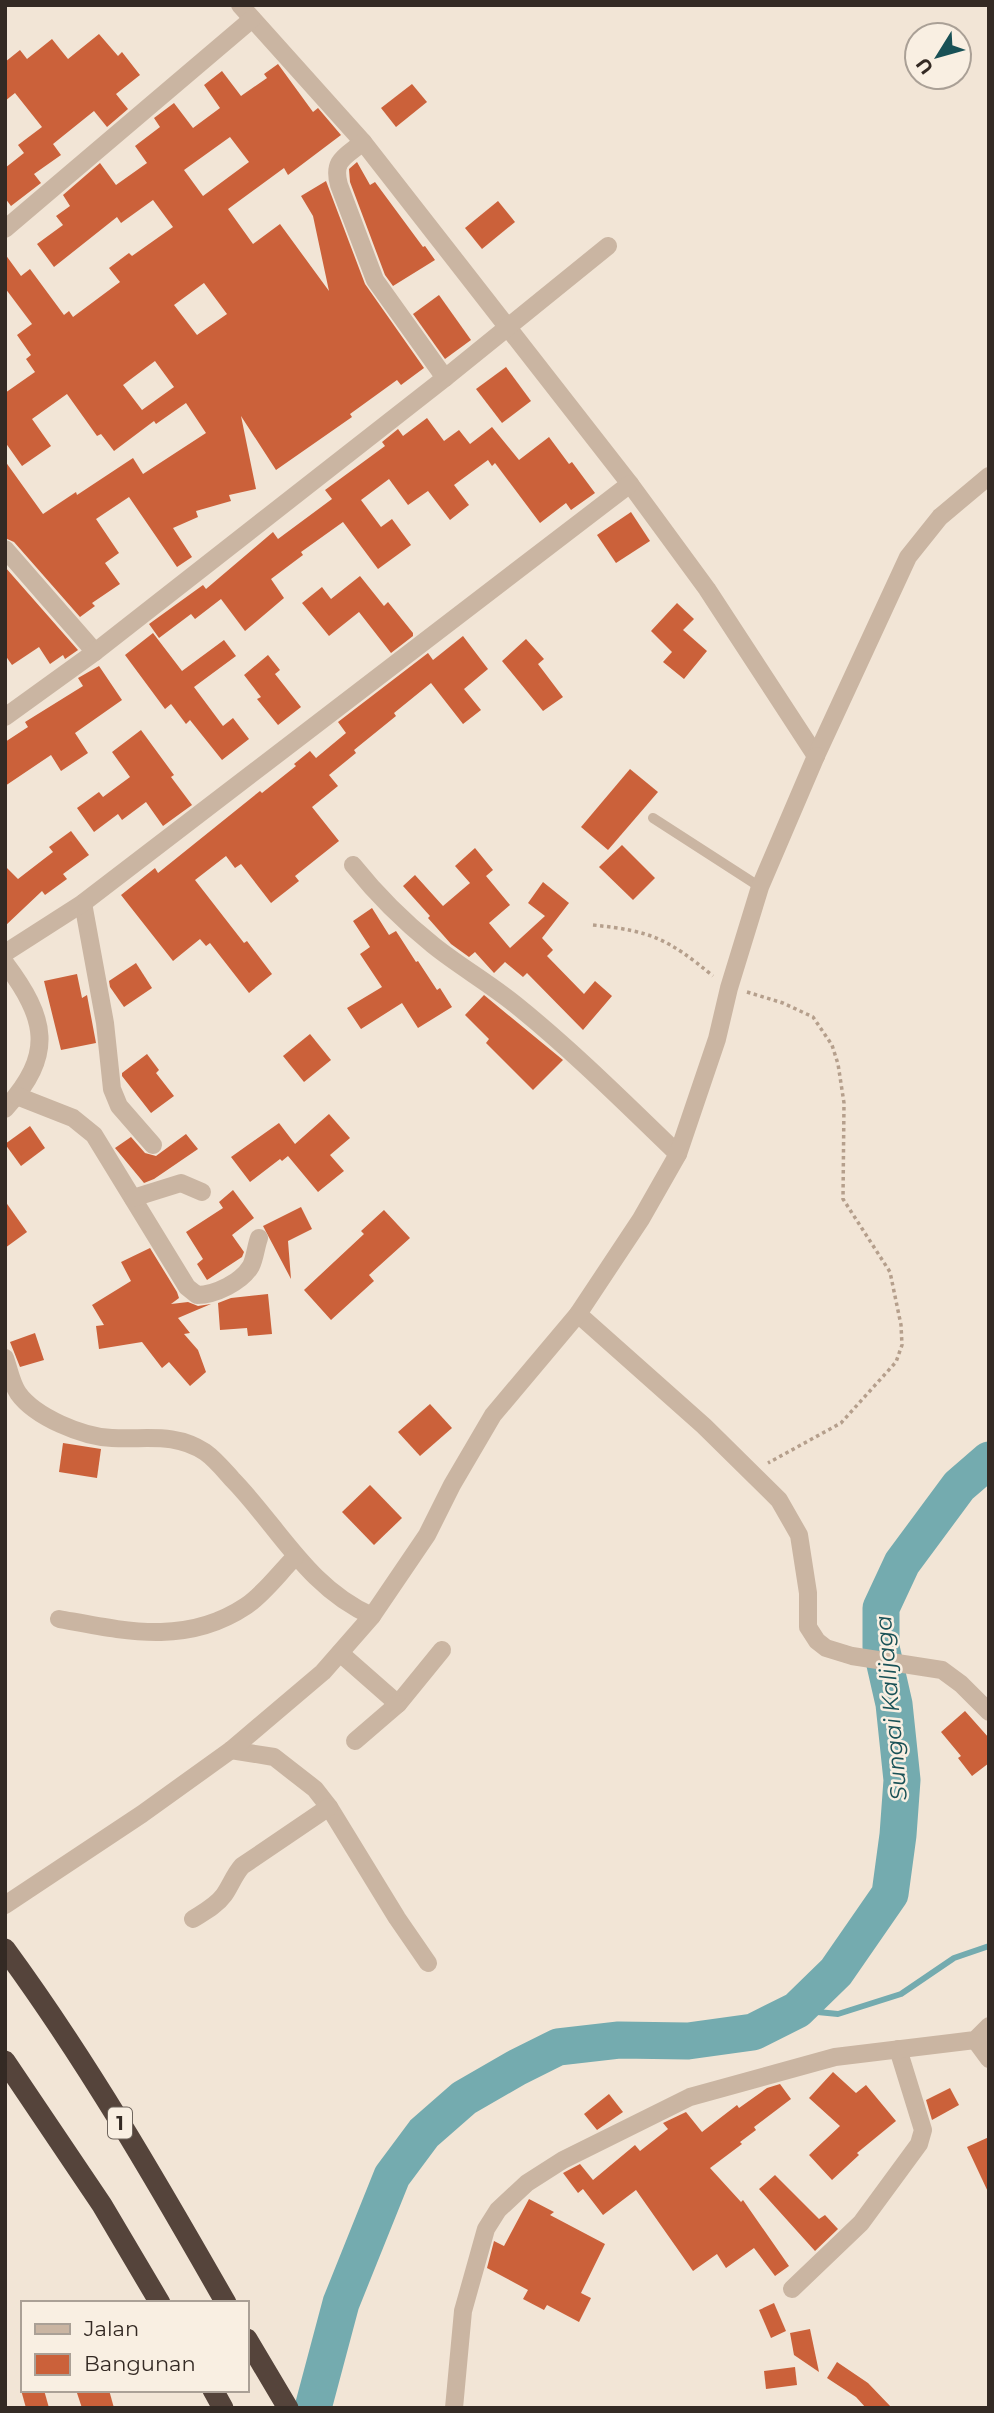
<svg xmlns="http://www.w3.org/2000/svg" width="994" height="2413" font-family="Montserrat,sans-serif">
	<rect width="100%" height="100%" fill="#f2e5d6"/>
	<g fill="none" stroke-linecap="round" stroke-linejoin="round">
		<!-- stream -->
		<polyline stroke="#74abaf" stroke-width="6" points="797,2010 838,2014 901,1994 954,1958 989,1946"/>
		<!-- river -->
		<polyline stroke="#74abaf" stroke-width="37" points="313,2408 341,2303 392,2176 424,2133 464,2098 516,2068 558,2047 619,2040 688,2041 753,2032 797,2010 836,1972 890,1894 898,1835 902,1780 894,1704 881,1647 881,1608 902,1563 959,1486 989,1460"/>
	</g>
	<!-- building -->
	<g fill="#cb613a" fill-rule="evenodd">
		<polygon points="99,34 118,56 122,52 140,75 116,94 128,109 107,127 94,111 53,144 61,155 34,174 41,183 11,206 5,198 5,168 24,153 18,145 42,127 15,93 5,101 5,62 20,50 27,59 52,39 68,59"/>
		<path d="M278,64L313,112L318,108L341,135L288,175L284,168L228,209L253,244L280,224L329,291L313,216L301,196L326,181L365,284L424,368L401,385L397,380L350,414L352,417L276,470L241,416L256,489L229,495L231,501L196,511L198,517L173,528L192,557L177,567L129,497L96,519L119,553L105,563L120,584L92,603L95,606L80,617L14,542L5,538V461L43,514L76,492L77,495L133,458L143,474L206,433L186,403L156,424L154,421L114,451L101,434L97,436L67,394L32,419L51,446L22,466L5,442V393L35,372L26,359L31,355L17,335L32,324L5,288V254L21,276L30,269L64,315L69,311L73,317L120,282L109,268L129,253L132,256L173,227L153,200L121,223L117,217L54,267L37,244L63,225L56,216L70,206L63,195L100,163L116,185L147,163L135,146L160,127L154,118L174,103L193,128L220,108L204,85L222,71L241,96L267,78L264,74ZM230,137L249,162L203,196L184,170ZM204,283L227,314L197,335L174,305ZM155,361L174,387L142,410L123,385Z"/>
		<polygon points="412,84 427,102 396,127 381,108"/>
		<polygon points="357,162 370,185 375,182 423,247 425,246 435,260 393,286 385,275 350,182 349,169"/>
		<polygon points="498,201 515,222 482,249 465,228"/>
		<polygon points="439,295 471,340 445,359 413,314"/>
		<polygon points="506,367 531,401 502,423 476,389"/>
		<polygon points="427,418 444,441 459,430 470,444 492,427 519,460 549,437 569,464 572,462 595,493 571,510 566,503 540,523 495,463 492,466 488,460 454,485 469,505 450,520 428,491 408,505 389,479 361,500 381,527 392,519 411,545 378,569 343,522 301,552 303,555 271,579 284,598 245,631 221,599 195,619 191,614 159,638 149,624 203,585 206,589 273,532 278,539 332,499 325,490 385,446 382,442 398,429 403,436"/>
		<polygon points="631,512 650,541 616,563 597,535"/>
		<polygon points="5,567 78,650 65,659 63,655 50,664 39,647 12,665 5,655"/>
		<polygon points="360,576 384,606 388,602 413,633 413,636 391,653 359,612 329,636 302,603 322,587 331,599"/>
		<polygon points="677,603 694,619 683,630 707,651 684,679 663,662 672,652 651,631"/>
		<polygon points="153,633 182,671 224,640 236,656 194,687 223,726 233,718 249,739 222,760 190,720 186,724 171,704 165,709 125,655"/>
		<polygon points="463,636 488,669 464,689 481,710 463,724 431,683 394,713 396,716 354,750 356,753 329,775 338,786 312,807 339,841 295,876 299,881 271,903 241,864 235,868 226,856 195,880 244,943 247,941 272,974 249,993 210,943 206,946 200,939 173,961 121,895 155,868 158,873 260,791 262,793 296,766 294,764 310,751 316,758 346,733 338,722 428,653 433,660"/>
		<polygon points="526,639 544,659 538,664 563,697 543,711 502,661"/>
		<polygon points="268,655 280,670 275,674 301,707 278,725 257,699 261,697 244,675"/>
		<polygon points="99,666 122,700 75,733 88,753 61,771 51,755 5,786 5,742 28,727 25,722 83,686 78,678"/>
		<polygon points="141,730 174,775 171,777 192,805 163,826 146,802 122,820 118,814 94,832 77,808 99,792 103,797 130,777 112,752"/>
		<polygon points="630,769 658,792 608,850 581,827"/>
		<polygon points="71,831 89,855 63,874 67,879 45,895 42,891 5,926 5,866 18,879 53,852 49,847"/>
		<polygon points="622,845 655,878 633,900 599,867"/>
		<polygon points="475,848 493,870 486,876 510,905 489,923 510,948 545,916 528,903 543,882 569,903 542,938 553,950 547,956 584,994 595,981 612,996 583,1030 527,973 523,977 505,962 494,973 475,952 469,957 451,944 428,918 430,916 403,886 415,875 443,906 470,883 455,866"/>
		<polygon points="372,908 389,935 396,931 416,962 418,961 437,990 440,988 452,1007 418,1028 402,1003 361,1029 347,1008 382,987 360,954 370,947 353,921"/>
		<polygon points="136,963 152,988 124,1007 110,987 109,981"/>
		<polygon points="77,974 82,998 87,995 96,1043 61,1050 44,981"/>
		<polygon points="484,995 563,1060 533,1090 486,1043 489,1039 465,1015"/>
		<polygon points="310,1034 331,1060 304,1082 283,1056"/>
		<polygon points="147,1054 159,1070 156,1073 174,1096 151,1113 122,1076 122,1073"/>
		<polygon points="329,1114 350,1138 330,1155 344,1171 318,1192 288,1156 282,1161 280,1159 250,1182 231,1157 279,1123 295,1144"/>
		<polygon points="30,1126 45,1148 21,1166 5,1144"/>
		<polygon points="186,1134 198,1149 154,1179 144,1183 115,1148 131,1137 145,1153 156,1156"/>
		<polygon points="233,1190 254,1218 232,1235 244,1252 242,1257 207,1280 197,1264 203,1259 186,1232 223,1208 219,1202"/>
		<polygon points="5,1201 27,1232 5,1248"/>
		<polygon points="301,1207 312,1229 288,1241 291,1279 263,1226"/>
		<polygon points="384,1210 410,1238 369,1275 374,1281 331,1320 304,1290 364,1234 361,1231"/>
		<polygon points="150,1248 177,1292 179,1298 171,1304 188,1302 198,1306 211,1304 178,1318 190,1333 184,1334 198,1350 206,1372 190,1386 169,1362 162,1368 142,1342 99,1349 96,1326 104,1325 92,1305 131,1281 121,1262"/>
		<polygon points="268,1294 272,1334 248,1336 247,1328 220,1330 218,1303 231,1298"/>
		<polygon points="35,1333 44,1360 20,1367 10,1342"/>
		<polygon points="430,1404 452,1428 420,1456 398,1432"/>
		<polygon points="63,1443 101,1449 97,1478 59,1472"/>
		<polygon points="370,1485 402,1518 374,1545 342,1512"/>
		<polygon points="965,1711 989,1738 989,1763 972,1776 958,1758 961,1756 941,1732"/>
		<polygon points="833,2072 856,2093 866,2085 896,2121 857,2153 859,2155 832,2180 809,2155 840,2126 809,2098"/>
		<polygon points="780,2084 791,2099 754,2127 756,2130 740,2142 742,2144 710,2168 741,2202 743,2200 789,2266 775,2276 754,2248 726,2268 717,2254 693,2271 636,2190 603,2215 583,2189 578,2193 563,2173 580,2164 593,2180 635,2145 640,2151 668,2129 663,2123 686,2112 702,2132 737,2105 739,2108 767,2088"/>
		<polygon points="950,2088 959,2105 932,2120 926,2100"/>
		<polygon points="609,2094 623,2112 597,2130 584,2114"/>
		<polygon points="989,2137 989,2194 967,2147"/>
		<polygon points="775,2175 819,2219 825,2215 838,2229 815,2251 759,2189"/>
		<polygon points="529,2199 554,2212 550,2215 605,2244 581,2293 591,2298 579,2322 547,2305 544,2310 523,2299 528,2290 487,2268 494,2241 504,2246"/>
		<polygon points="774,2303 786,2331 771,2338 759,2310"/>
		<polygon points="810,2329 819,2372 794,2355 790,2333"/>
		<polygon points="837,2362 868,2383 892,2408 866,2408 856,2397 827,2378"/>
		<polygon points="795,2367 797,2385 766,2389 764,2371"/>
		<polygon points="21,2390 44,2390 49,2408 26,2408"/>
		<polygon points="76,2390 109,2390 114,2408 82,2408"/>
	</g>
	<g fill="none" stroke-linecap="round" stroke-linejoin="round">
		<!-- path -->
		<g stroke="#b59f8c" stroke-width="3.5" stroke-dasharray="3.5 3.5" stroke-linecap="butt">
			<path d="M593,925C652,931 668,939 713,976"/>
			<polyline points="747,992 783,1003 813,1017 832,1045 838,1064 844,1103 843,1199 890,1272 901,1325 902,1345 896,1362 841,1423 768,1463"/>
		</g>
		<!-- service -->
		<polyline stroke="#cab5a2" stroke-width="10" points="653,818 760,887"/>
		<!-- minor -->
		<g stroke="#cab5a2" stroke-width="18">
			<polyline points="240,5 363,142 630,484 707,589 816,756"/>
			<path d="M363,142C345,157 332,160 339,185L375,280L445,378"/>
			<polyline points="5,229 252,19"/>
			<polyline points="5,549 95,652"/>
			<polyline points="5,717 95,652 445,378 608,246"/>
			<polyline points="816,756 908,557 940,517 989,476"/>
			<path d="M353,865C377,895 403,921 433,945C459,966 489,983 516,1005C573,1051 625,1103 678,1154"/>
			<polyline points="83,903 105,1023 112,1089 119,1106 153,1145"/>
			<polyline points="5,953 83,903 630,484"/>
			<path d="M5,963C47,1019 55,1054 5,1109"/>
			<path d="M17,1096L73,1118L94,1135L187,1287L197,1295C215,1295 242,1282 251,1266C255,1258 256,1246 259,1238"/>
			<polyline points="133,1198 181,1183 202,1192"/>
			<polyline points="578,1314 704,1426 779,1500 799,1535 808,1593 808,1627 817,1641 826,1648 852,1656 942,1670 961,1684 989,1712"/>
			<path d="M5,1358C9,1369 11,1382 18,1393C35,1417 83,1437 112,1438C146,1440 174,1432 205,1452C215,1459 224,1470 232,1479C278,1526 308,1588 372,1616"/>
			<path d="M59,1619C125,1631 186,1646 246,1606C264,1594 280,1572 295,1557"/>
			<polyline points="340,1653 398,1704 442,1650"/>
			<polyline points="355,1741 398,1704"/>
			<polyline points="231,1750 274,1757 315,1789 329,1807 397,1918 428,1963"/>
			<path d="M193,1919C204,1912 216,1906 224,1895C231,1885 234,1875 242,1866L329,1807"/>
			<polyline points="975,2040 989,2059"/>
			<polyline points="792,2289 861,2223 919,2144 923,2130 898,2049"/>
			<polyline points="454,2408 463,2311 486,2229 498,2210 527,2183 563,2160 690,2097 835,2057 975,2040 989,2026"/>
		</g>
		<!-- tertiary -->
		<polyline stroke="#cab5a2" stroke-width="18" points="5,1905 142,1814 231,1750 323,1672 372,1616 427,1535 452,1485 493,1415 578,1314 641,1219 678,1154 717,1039 729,988 760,887 816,756"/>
		<!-- motorway -->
		<g stroke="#55443b" stroke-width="21">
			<path d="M5,1949C87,2061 157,2182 226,2303"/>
			<polyline points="5,2061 102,2205 160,2303"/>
			<polyline points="247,2339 288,2408"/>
			<polyline points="213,2390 223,2408"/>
		</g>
	</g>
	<g text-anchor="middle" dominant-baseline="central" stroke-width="5" stroke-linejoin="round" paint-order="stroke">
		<!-- shield labels -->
		<rect fill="#f9efe2" stroke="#6f655d" stroke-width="2" x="108" y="2107.5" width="24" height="31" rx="5"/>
		<g font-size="19" font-weight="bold" fill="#342a24">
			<text x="120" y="2123">1</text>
		</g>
		<!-- water labels -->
		<g font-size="23" font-style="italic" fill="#195156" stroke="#f9efe2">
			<text transform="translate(891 1708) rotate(-95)">Sungai Kalijaga</text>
		</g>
	</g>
	<!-- border -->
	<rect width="994" height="2413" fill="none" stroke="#342a24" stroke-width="14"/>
	<!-- legend -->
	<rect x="21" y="2301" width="228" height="91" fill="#f9efe2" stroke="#aaa096" stroke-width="2"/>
	<rect x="35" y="2324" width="35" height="10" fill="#cab5a2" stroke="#aaa096" stroke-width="2"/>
	<text x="84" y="2336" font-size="21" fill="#342a24">Jalan</text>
	<rect x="35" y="2354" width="35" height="21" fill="#cb613a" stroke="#aaa096" stroke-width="2"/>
	<text x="84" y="2371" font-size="21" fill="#342a24">Bangunan</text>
	<!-- north arrow -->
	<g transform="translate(938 56) rotate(233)"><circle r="33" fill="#f9efe2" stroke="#aaa096" stroke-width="2"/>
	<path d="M0-5L12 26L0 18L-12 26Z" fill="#195156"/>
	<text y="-10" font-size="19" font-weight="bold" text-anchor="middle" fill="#342a24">U</text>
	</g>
</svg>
